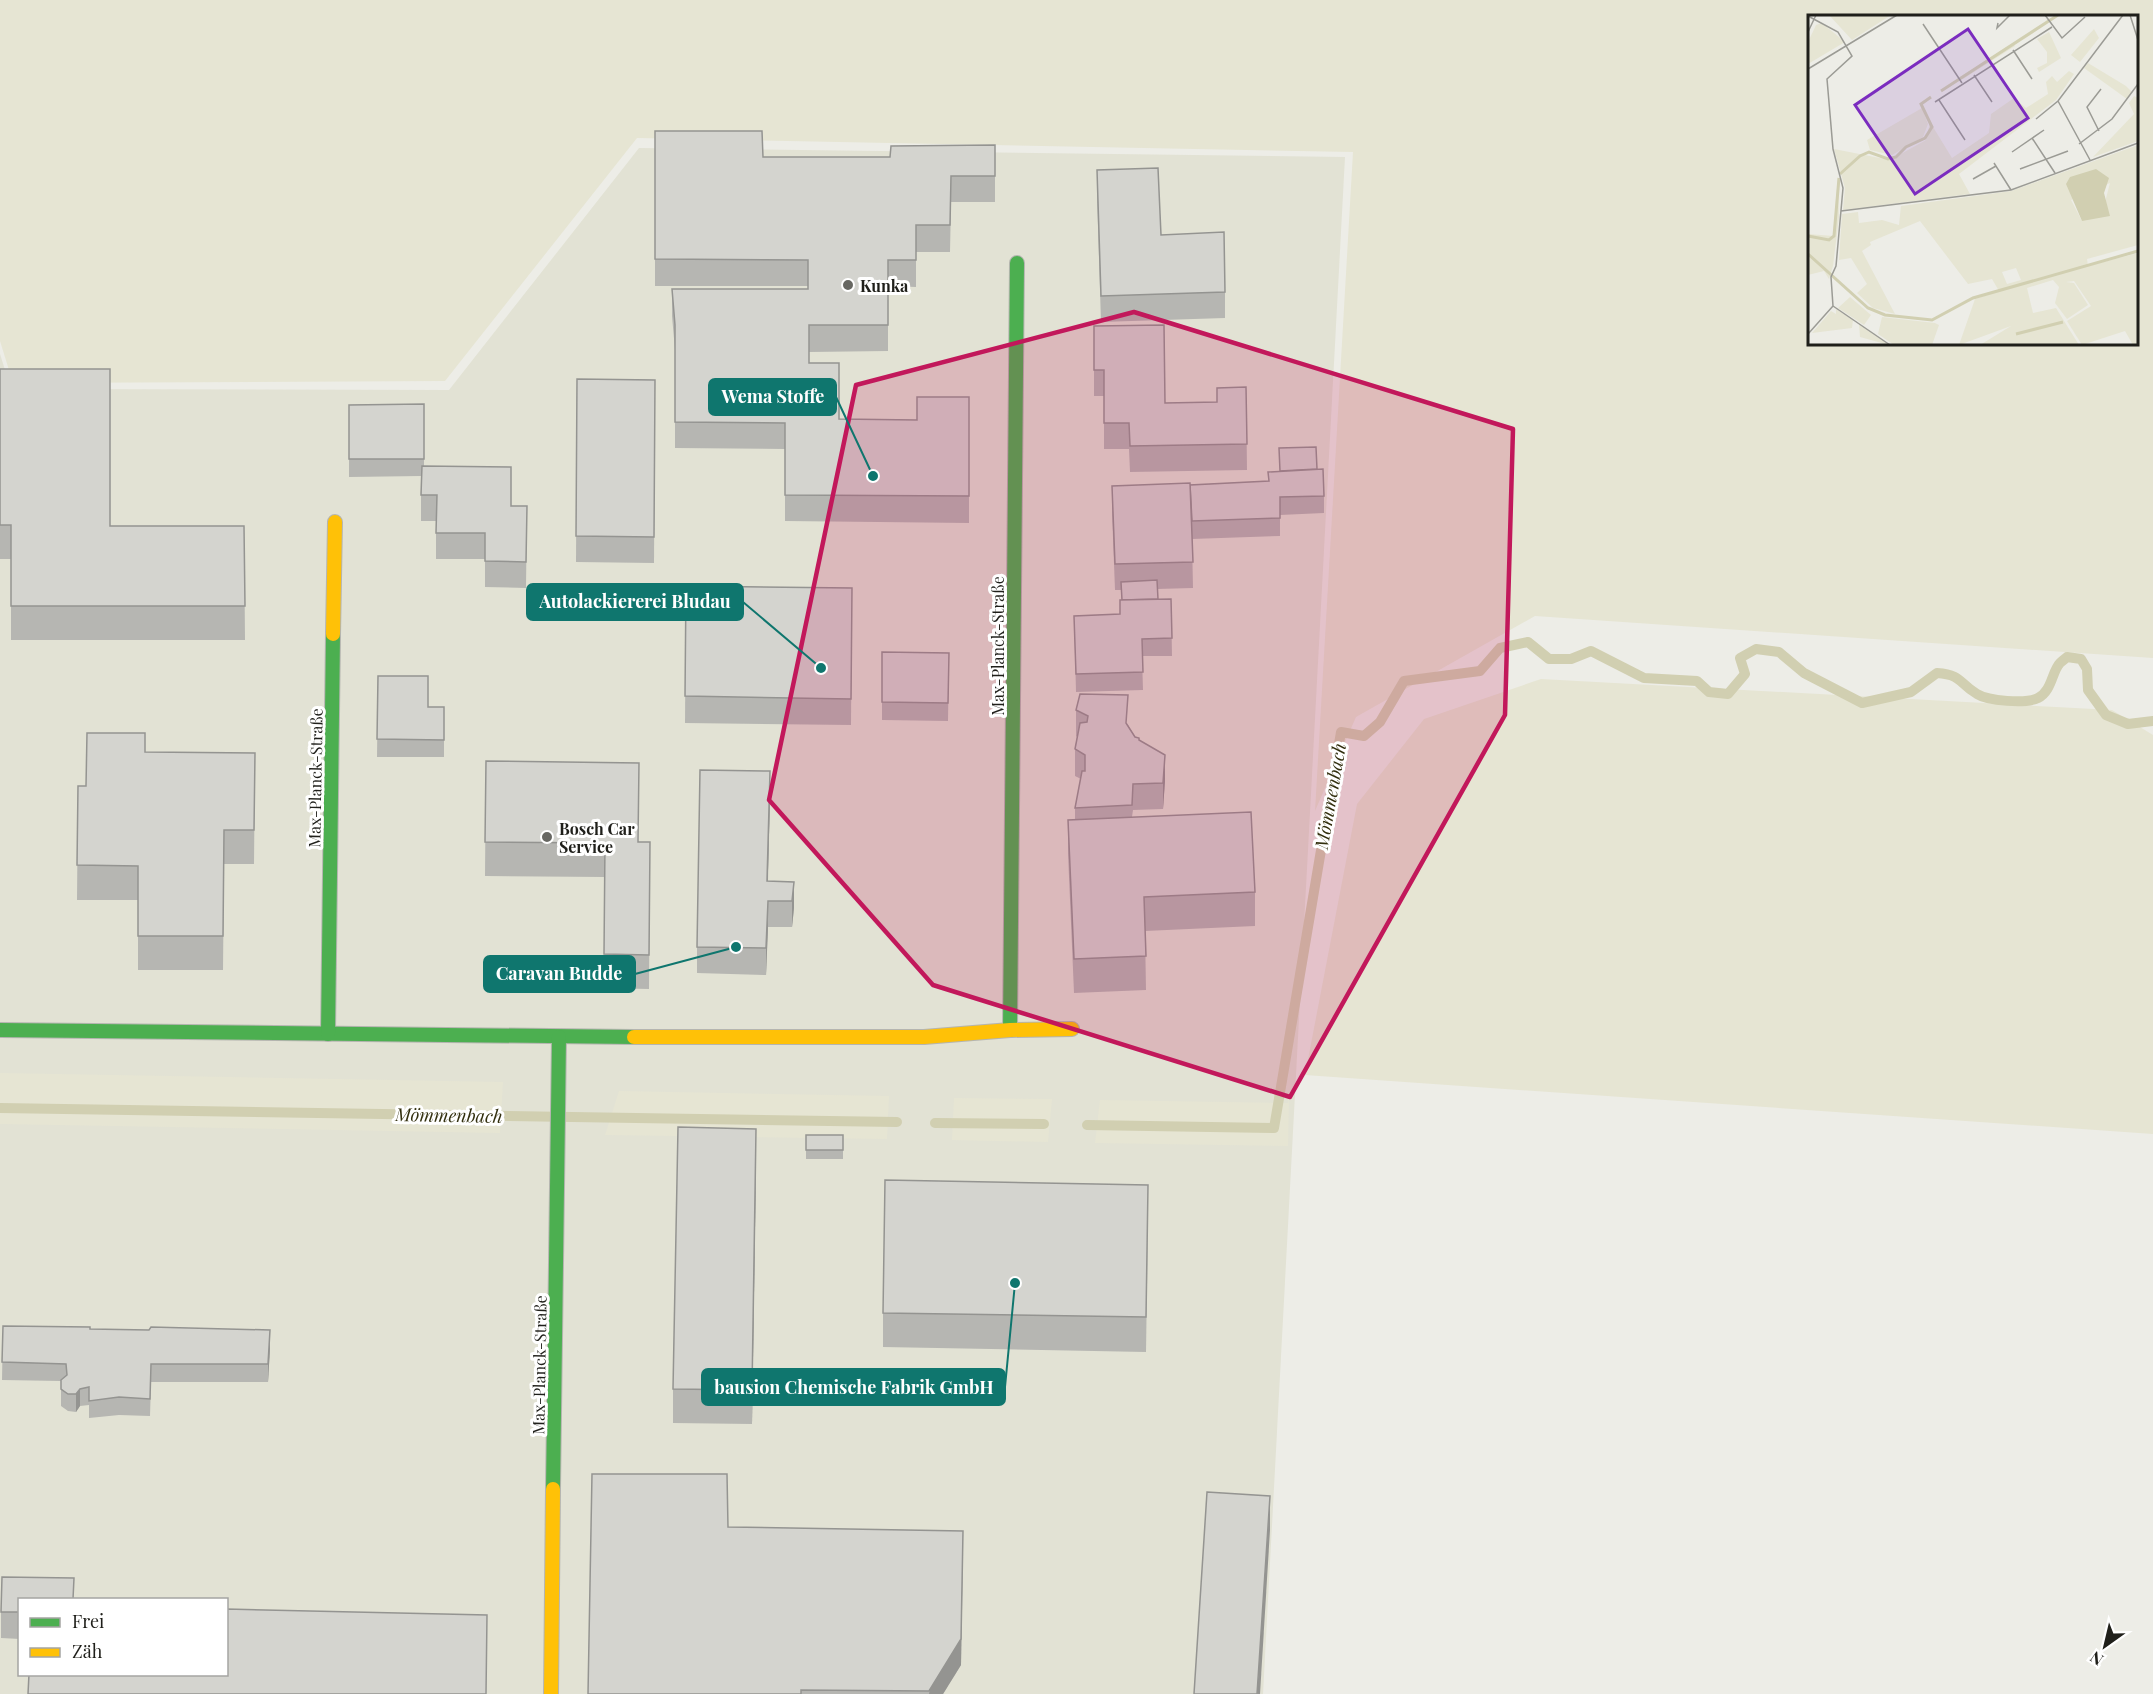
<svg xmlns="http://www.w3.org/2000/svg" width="2153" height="1694" font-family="'Playfair Display',serif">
	<rect width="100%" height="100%" fill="#edede7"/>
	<!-- built -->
	<path fill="#e2e2d4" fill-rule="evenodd" d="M639,148L1345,157L1263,1694H0V354L11,389L449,390ZM20,1600H226V1674H20Z"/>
	<!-- green -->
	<g fill="#e6e5d3" fill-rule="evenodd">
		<path d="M0,0H2153V658L1535,616L1356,717L1315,811L1353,152L637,138L445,381L13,383L0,341ZM1810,16H2136V344H1810Z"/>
		<polygon points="1541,679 2112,710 2153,735 2153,1134 1305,1075 1357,804 1424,719"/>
		<polygon points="0,1073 503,1082 500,1133 0,1124"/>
		<polygon points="619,1091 889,1096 887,1139 605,1135"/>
		<polygon points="1289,1096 1288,1146 1095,1143 1100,1100 1288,1103"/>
		<polygon points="954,1098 1052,1099 1048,1142 952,1140"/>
	</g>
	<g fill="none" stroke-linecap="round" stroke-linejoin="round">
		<!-- stream -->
		<g stroke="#d1cfb1" stroke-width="10">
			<polyline points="0,1108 897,1122"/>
			<polyline points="935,1123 1044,1124"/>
			<path d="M1087,1125L1274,1128L1341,732L1364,736L1380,722L1404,681L1480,671L1500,648L1528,642L1549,659H1571L1591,651L1644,678L1697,681L1709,692L1728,694L1745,674L1740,658L1756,649L1779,652L1804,673L1862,703L1911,692L1937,673C1963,675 1958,683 1977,694C1988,701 2026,704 2038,698C2052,691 2052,671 2060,663C2062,661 2065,659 2067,657L2081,659L2087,669L2088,690L2106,715L2128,724L2153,721"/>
		</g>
		<defs>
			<g id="fast">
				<polyline points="0,1030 634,1037"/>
				<polyline points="1010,1030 1017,263"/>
				<polyline points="328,1034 333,634"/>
				<polyline points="553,1489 559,1037"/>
			</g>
			<g id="slow">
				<polyline points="333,634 335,522"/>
				<polyline points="634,1037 924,1037 1010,1030 1072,1029"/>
				<polyline points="551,1694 553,1489"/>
			</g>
		</defs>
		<!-- fast casing -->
		<use href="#fast" stroke="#b5b5b0" stroke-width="16"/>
		<!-- slow casing -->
		<use href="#slow" stroke="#b5b5b0" stroke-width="16"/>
		<!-- fast -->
		<use href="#fast" stroke="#4caf50" stroke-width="14"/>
		<!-- slow -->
		<use href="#slow" stroke="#ffc107" stroke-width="14"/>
	</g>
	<!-- wall -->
	<g fill="#b6b6b2">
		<polygon points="655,131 763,157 890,157 995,145 995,202 951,202 950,252 916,252 916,287 888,286 888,351 809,352 809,363 839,419 917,420 969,397 969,523 785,521 785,449 675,448 675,350 672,316 672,289 808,289 808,286 655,286"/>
		<polygon points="1097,170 1161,235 1225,292 1225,318 1101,322 1097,196"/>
		<polygon points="1094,326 1165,403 1217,402 1246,387 1247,470 1130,472 1129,449 1104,449 1104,396 1094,396"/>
		<polygon points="0,369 110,526 244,526 245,640 11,640 11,559 0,559"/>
		<polygon points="577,379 655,380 654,563 576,562"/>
		<polygon points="424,404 424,466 511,506 527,506 526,588 485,587 485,559 436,559 436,521 421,521 421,476 349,477 349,405"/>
		<polygon points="1317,469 1324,496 1324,513 1280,515 1280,536 1192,539 1193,588 1157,589 1158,599 1171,599 1172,656 1142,656 1143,690 1076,692 1074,616 1120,614 1122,600 1121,590 1115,590 1112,512 1112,486 1190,485 1268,481"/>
		<polygon points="686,586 852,588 851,725 685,723"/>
		<polygon points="882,652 949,653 948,721 882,720"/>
		<polygon points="378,676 428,707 444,707 444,757 377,757"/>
		<polygon points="1076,710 1128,725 1135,737 1139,740 1165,781 1163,809 1133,810 1132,817 1255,892 1255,926 1145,931 1146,990 1074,993 1068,854 1068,820 1075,820 1075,808 1081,779 1075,776 1075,749 1077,737 1076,736"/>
		<polygon points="145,752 255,753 254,864 224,864 223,970 138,970 138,900 77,900 78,786 86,786"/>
		<polygon points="486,761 639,842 650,842 649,989 604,988 605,877 485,876"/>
		<polygon points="770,798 768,881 794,882 794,908 792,927 768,927 766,975 697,973 697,947"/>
		<rect x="806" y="1135" width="37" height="24"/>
		<polygon points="756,1163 752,1424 673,1423 673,1389"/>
		<polygon points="1148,1219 1146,1352 883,1347 883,1313"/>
		<polygon points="3,1326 90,1329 270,1348 268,1382 151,1382 150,1416 119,1415 89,1418 89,1405 80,1406 76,1412 68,1411 61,1406 61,1381 2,1380"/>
		<polygon points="728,1527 963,1557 961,1665 943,1694 588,1694"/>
		<polygon points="20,1599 20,1639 1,1638 1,1612"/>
	</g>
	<!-- shaded-wall -->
	<g fill="#949491">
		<polygon points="1165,755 1165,781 1163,809 1163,783"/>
		<polygon points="770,771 770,798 767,907 767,881"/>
		<polygon points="794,882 794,908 792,927 792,901"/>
		<polygon points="768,901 768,927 766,975 766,948"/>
		<polygon points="756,1129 756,1163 752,1424 752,1390"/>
		<polygon points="270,1330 270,1348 268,1382 268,1364"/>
		<polygon points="80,1389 80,1406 76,1412 76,1394"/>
		<polygon points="1270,1496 1270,1530 1260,1694 1257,1694"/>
		<polygon points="963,1531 961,1665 943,1694 929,1694"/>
	</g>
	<!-- building -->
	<g fill="#d4d4cf" stroke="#949491" stroke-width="1.5">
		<polygon points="655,131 762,131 763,157 890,157 891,146 995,145 995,176 951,176 950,225 916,225 916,260 888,260 888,325 809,325 809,363 839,363 839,419 917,420 917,397 969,397 969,496 785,495 785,423 675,422 675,325 672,289 808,289 808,260 655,259"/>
		<polygon points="1158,168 1161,235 1224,232 1225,292 1101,296 1097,170"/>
		<polygon points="1164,325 1165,403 1217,402 1217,388 1246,387 1247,444 1130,446 1129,423 1104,423 1104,370 1094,370 1094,326"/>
		<polygon points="0,369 110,369 110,526 244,526 245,606 11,606 11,525 0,525"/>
		<polygon points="577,379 655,380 654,537 576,536"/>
		<polygon points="424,404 424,459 349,459 349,405"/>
		<polygon points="1316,447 1317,469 1280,471 1279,448"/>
		<polygon points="422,466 511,467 511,506 527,506 526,562 485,561 485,533 436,533 437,495 421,495"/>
		<polygon points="1323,469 1324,496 1280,497 1280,518 1192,521 1190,485 1269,481 1268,472"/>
		<polygon points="1190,483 1193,562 1115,564 1112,486"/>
		<polygon points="1157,580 1158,599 1122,600 1121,582"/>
		<polygon points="686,586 852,588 851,699 685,696"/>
		<polygon points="1171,599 1172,638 1142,639 1143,672 1076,674 1074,616 1120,614 1120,600"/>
		<polygon points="882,652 949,653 948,703 882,702"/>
		<polygon points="378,676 428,676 428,707 444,707 444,740 377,739"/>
		<polygon points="1080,694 1128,695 1126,723 1135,737 1139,738 1139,740 1165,755 1163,783 1133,784 1132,805 1075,808 1082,771 1085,771 1085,755 1075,749 1080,723 1087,722 1088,716 1076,710"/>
		<polygon points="87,733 145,733 145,752 255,753 254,830 224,830 223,936 138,936 138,866 77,865 78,786 86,786"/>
		<polygon points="486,761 639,763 638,842 650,842 649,955 604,954 605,843 485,842"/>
		<polygon points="700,770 770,771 767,881 794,882 792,901 768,901 766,948 697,947"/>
		<polygon points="1251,812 1255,892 1144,897 1146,956 1074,959 1068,820"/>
		<polygon points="678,1127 756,1129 752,1390 673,1389"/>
		<rect x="806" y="1135" width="37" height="15"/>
		<polygon points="885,1180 1148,1185 1146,1317 883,1313"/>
		<polygon points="3,1326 90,1327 90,1329 149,1330 151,1327 270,1330 268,1364 151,1364 150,1399 119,1397 89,1401 89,1387 80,1389 76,1394 68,1394 61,1389 61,1380 67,1375 66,1364 2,1362"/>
		<polygon points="592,1474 727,1474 728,1527 963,1531 961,1639 929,1691 801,1690 801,1694 588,1694"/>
		<polygon points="1207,1492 1270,1496 1257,1694 1194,1694"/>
		<polygon points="2,1577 74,1578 73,1599 20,1599 20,1612 1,1612"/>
		<polygon points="226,1609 487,1615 486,1694 28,1694 29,1674 226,1674"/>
	</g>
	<!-- marked area -->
	<path fill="#c2185b" fill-opacity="0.2" stroke="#c2185b" stroke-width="4.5" stroke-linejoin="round" d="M1134,312L1513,429L1505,715L1290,1097L933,985L769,800L856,385Z"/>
	<!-- markers -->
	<g fill="#676762" stroke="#fff" stroke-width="2">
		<circle cx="848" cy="285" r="6"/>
		<circle cx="547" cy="837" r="6"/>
	</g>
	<g text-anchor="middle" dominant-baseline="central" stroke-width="6" stroke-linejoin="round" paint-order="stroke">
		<!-- poi labels -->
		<g font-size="16" font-weight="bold" fill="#1f1f1a" stroke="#fff" text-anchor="start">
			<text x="860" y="285">Kunka</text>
			<text x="559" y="828">Bosch Car<tspan x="559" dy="18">Service</tspan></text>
		</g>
		<!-- street labels -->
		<g font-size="16" fill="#1f1f1a" stroke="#fff">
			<text transform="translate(997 646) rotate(-90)">Max-Planck-Straße</text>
			<text transform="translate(315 778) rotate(-89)">Max-Planck-Straße</text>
			<text transform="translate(539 1365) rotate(-89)">Max-Planck-Straße</text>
		</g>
		<!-- water labels -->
		<g font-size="18" font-style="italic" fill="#322f0e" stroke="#fff">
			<text transform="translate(1330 796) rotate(-80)">Mömmenbach</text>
			<text transform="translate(449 1115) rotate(1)">Mömmenbach</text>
		</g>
	</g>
	<!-- overview -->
	<g transform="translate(1808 15)">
		<rect width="330" height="330" fill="#edede7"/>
		<path d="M21,0H83L44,25ZM14,8L37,27L0,49V27L8,10ZM286,14L291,23L272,47L263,40ZM241,17L253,43L231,57L229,53L239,48V37L229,24ZM205,28L207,31L155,64L154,61ZM280,48L318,71L324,77L319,84L276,53ZM261,56L266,59L248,85L151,159L162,179L35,195L37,173L26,134L82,145L118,125L122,107L144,143L181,118L183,99L206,83L218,93L240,79L238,67L244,61L249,67ZM326,81L330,83V126L285,142L326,99L321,88ZM114,93L120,109L115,122L84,140L62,135L59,125ZM330,130V230L279,244L280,251L330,238V330H325L317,316L274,330L259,306L283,291L266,266L258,267L266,268L280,290L259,304L247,288L251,272L245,265L219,273L225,298L248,293L271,330H172L203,311L151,330L167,284L191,276L184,264L160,269L112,206L62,227L63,230L54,236L87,299L65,293L49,278L59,269L43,243L31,245L34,199L50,197L51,208L74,205L91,210L93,191L203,176ZM302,168L297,187L274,206L263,185ZM208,253L213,265L199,269L194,257ZM30,162L31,202L25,251L21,264L16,256L0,260V219L25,221ZM42,282L63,300L56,310L30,293ZM28,294L45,305L44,313L4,318L23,296L28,299ZM74,302L127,308L131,310L124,330H86L70,319ZM51,309L81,330L52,322Z" fill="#e6e5d3" fill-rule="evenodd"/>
		<path d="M288,154L301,163L296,178L302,201L274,206L258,169L262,162Z" fill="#d1cfb1"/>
		<path fill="none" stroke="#d1cfb1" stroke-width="3" d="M133,76L250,0M32,159L52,141L61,137L80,144L88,142L98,132L117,123L124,112L113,89L123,82M0,221L21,225L26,221L31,163M0,239L60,293L77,300L124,305L165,283L330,236M208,319L255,307"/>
		<path fill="none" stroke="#9b9b95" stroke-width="1.5" d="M237,0L254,23L277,2M322,0L330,25M0,1L30,17L44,41L19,64L25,134L35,173L28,251L23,262L25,291L0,319M190,8L189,13L202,0M115,9L154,68M0,17L8,0M205,35L224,64M0,54L89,0M166,60L184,87M131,85L157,125M250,86L282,145M127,87L244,12M228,104L250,86L315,0M291,116L279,92L293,74M224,123L247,158M271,129L304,104L330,69M204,137L236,115M186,148L203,175M212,154L260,136M165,164L188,151M33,196L203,175L330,128M25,291L82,330"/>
		<path fill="#7b2cbf" fill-opacity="0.15" stroke="#7b2cbf" stroke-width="3" d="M160,14L220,103L107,179L47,90Z"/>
		<rect width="330" height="330" fill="none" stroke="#1f1f1a" stroke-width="3"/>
	</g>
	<!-- callouts -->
	<path fill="none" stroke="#0f766e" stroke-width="2" d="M873 476L836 397M821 668L743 602M736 947L635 974M1015 1283L1005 1387"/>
	<g fill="#0f766e" stroke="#fff" stroke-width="2">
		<circle cx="873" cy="476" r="6"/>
		<circle cx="821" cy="668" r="6"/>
		<circle cx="736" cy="947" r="6"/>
		<circle cx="1015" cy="1283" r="6"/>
	</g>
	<g fill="#0f766e" stroke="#0f766e" stroke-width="2">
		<rect x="709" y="379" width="127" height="36" rx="6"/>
		<rect x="527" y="584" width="216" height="36" rx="6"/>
		<rect x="484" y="956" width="151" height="36" rx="6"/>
		<rect x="702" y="1369" width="303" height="36" rx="6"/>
	</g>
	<g font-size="18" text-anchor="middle" font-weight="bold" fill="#fff">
		<text x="773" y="403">Wema Stoffe</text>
		<text x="635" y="608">Autolackiererei Bludau</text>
		<text x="559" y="980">Caravan Budde</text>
		<text x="854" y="1394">bausion Chemische Fabrik GmbH</text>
	</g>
	<!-- legend -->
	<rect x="18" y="1598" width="210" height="78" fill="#ffffff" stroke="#a5a5a3" stroke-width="1.5"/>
	<rect x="30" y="1618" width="30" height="9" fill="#4caf50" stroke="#a5a5a3" stroke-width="1.5"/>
	<text x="72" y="1628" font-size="18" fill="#1f1f1a">Frei</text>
	<rect x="30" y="1648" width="30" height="9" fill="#ffc107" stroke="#a5a5a3" stroke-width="1.5"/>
	<text x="72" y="1658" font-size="18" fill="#1f1f1a">Zäh</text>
	<!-- north arrow -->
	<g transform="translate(2105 1646) rotate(214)" stroke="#ffffff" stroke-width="4.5" paint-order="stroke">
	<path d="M0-4.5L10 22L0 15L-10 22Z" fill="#1f1f1a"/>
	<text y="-9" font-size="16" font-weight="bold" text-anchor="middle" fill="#1f1f1a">N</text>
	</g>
</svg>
